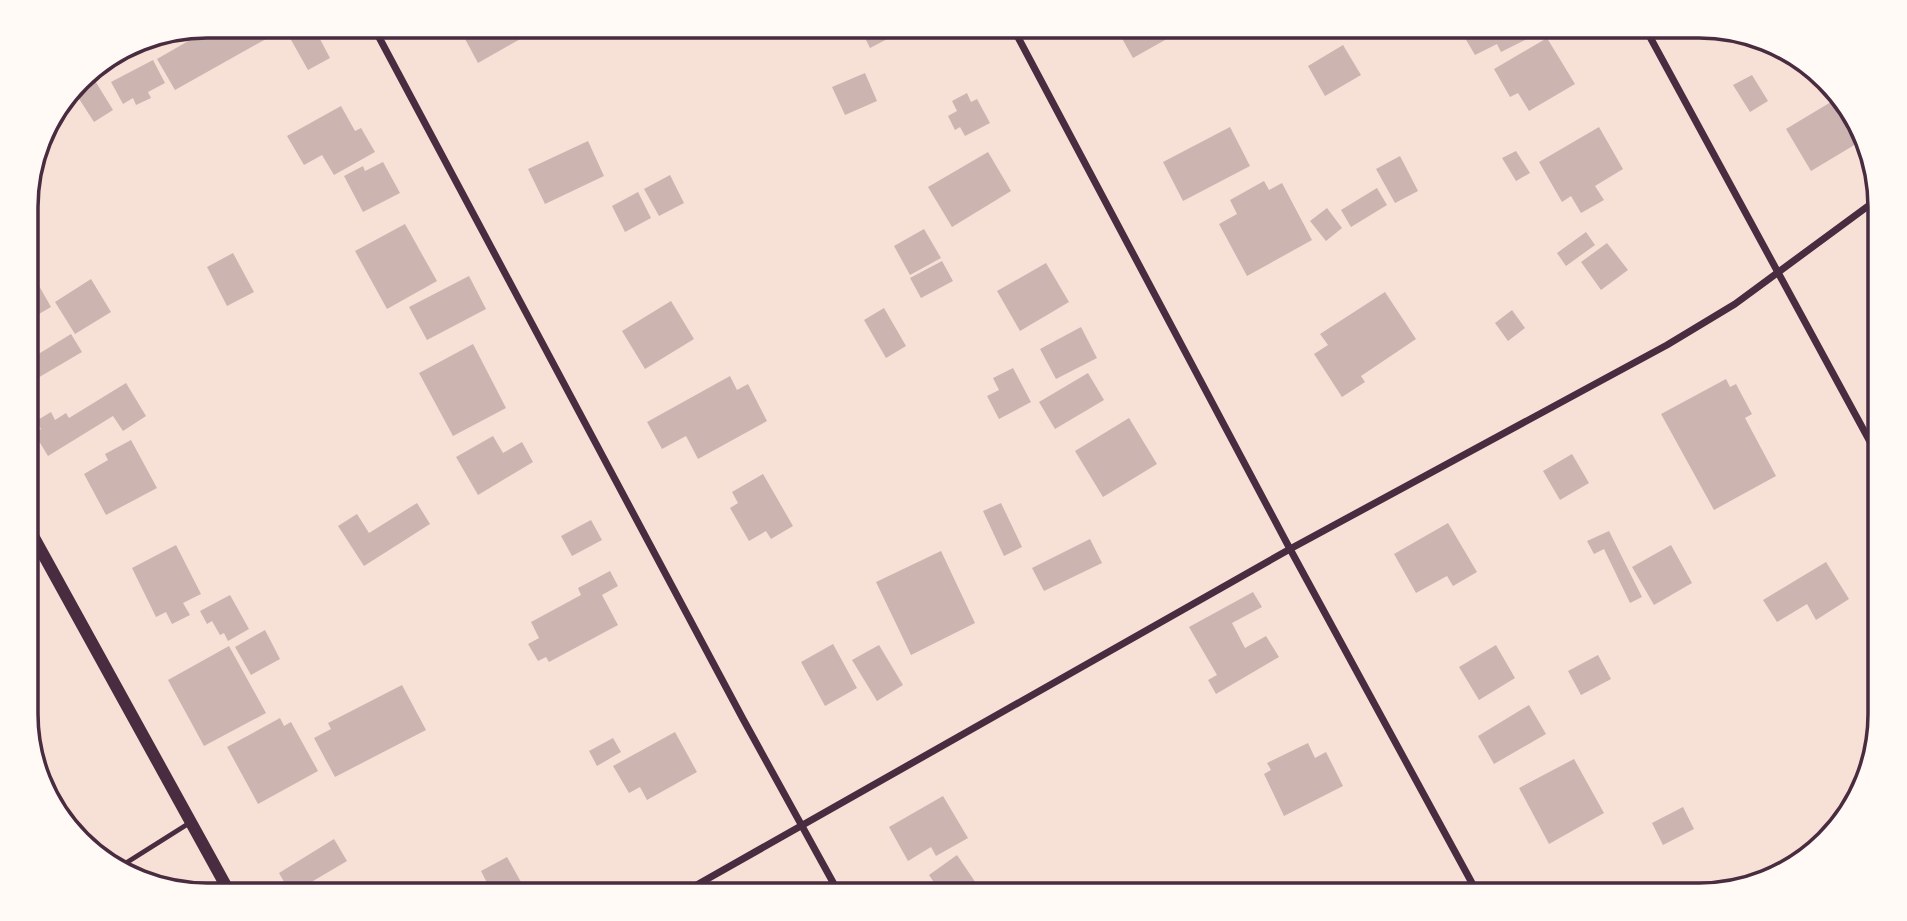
<svg xmlns="http://www.w3.org/2000/svg" width="1907" height="921" font-family="'Roboto Serif',serif">
	<rect width="100%" height="100%" fill="#f7e1d7"/>
	<!-- building -->
	<g fill="#ccb4b1">
		<polygon points="207,26 289,26 175,90 157,59 197,36 193,29"/>
		<polygon points="313,26 330,58 308,70 290,38"/>
		<polygon points="458,26 543,26 478,63"/>
		<polygon points="859,26 912,26 870,48"/>
		<polygon points="1133,26 1178,26 1181,31 1133,58 1119,33"/>
		<polygon points="1477,26 1525,26 1531,37 1501,52 1497,44 1475,55 1465,38 1480,31"/>
		<polygon points="1547,38 1575,84 1529,111 1518,93 1510,97 1494,69"/>
		<polygon points="1343,45 1361,75 1325,96 1308,66"/>
		<polygon points="153,60 165,83 148,92 151,98 136,105 133,98 123,104 111,82"/>
		<polygon points="865,73 877,101 845,115 832,87"/>
		<polygon points="1752,75 1768,101 1750,112 1733,85"/>
		<polygon points="94,79 113,110 94,122 74,91"/>
		<polygon points="967,93 971,102 977,99 990,123 965,136 960,127 955,130 948,116 957,111 952,101"/>
		<polygon points="1841,96 1861,141 1811,171 1786,129"/>
		<polygon points="341,106 355,131 361,128 375,152 334,175 322,155 304,165 287,136"/>
		<polygon points="1230,127 1250,166 1183,201 1163,162"/>
		<polygon points="1599,127 1623,169 1595,186 1604,200 1581,213 1571,196 1562,202 1539,162"/>
		<polygon points="588,141 604,176 545,204 528,169"/>
		<polygon points="1516,151 1530,173 1516,181 1502,158"/>
		<polygon points="988,152 1011,191 952,227 928,187"/>
		<polygon points="1400,156 1418,191 1395,203 1376,169"/>
		<polygon points="383,162 400,193 363,212 344,176 363,166 365,171"/>
		<polygon points="670,175 684,203 659,216 644,189"/>
		<polygon points="1264,181 1269,190 1282,183 1312,240 1247,276 1219,224 1237,214 1230,200"/>
		<polygon points="1377,188 1387,205 1351,227 1341,210"/>
		<polygon points="638,192 651,218 625,232 612,206"/>
		<polygon points="1327,208 1342,228 1326,241 1310,221"/>
		<polygon points="405,224 437,281 387,309 355,251"/>
		<polygon points="924,229 941,258 910,275 894,246"/>
		<polygon points="1586,232 1595,245 1566,266 1557,253"/>
		<polygon points="1607,243 1628,270 1601,290 1581,262"/>
		<polygon points="233,253 254,292 227,306 207,267"/>
		<polygon points="942,261 953,281 921,298 910,278"/>
		<polygon points="1046,263 1069,302 1020,331 997,291"/>
		<polygon points="30,270 51,307 27,321 27,271"/>
		<polygon points="469,276 486,309 427,340 409,307"/>
		<polygon points="91,279 111,312 75,334 55,302"/>
		<polygon points="1385,292 1416,339 1361,376 1365,382 1342,397 1314,354 1328,345 1320,334"/>
		<polygon points="671,301 694,339 645,369 622,331"/>
		<polygon points="884,308 906,346 886,358 864,320"/>
		<polygon points="1512,310 1525,328 1508,341 1495,323"/>
		<polygon points="1081,327 1097,358 1056,379 1040,349"/>
		<polygon points="71,334 82,352 36,379 27,361"/>
		<polygon points="473,344 506,408 453,436 419,373"/>
		<polygon points="1013,368 1031,402 999,419 987,396 999,390 993,378"/>
		<polygon points="1088,373 1104,400 1055,429 1039,402"/>
		<polygon points="730,376 737,390 748,384 767,421 698,459 686,436 662,449 647,422"/>
		<polygon points="1726,379 1730,387 1736,384 1752,414 1745,418 1776,476 1714,510 1661,414"/>
		<polygon points="126,383 146,416 123,431 113,416 48,456 34,433 41,429 36,421 51,412 55,420 66,413 69,418"/>
		<polygon points="1129,418 1157,464 1103,497 1075,451"/>
		<polygon points="493,436 503,453 522,442 533,462 478,495 456,457"/>
		<polygon points="131,440 157,488 106,515 84,474 108,460 105,454"/>
		<polygon points="1572,454 1589,483 1560,500 1543,471"/>
		<polygon points="763,474 793,526 771,539 766,531 749,541 730,508 738,503 732,492"/>
		<polygon points="417,503 430,524 364,566 338,526 357,514 369,533"/>
		<polygon points="1001,503 1022,547 1004,556 983,511"/>
		<polygon points="591,520 602,540 572,556 561,536"/>
		<polygon points="1448,523 1477,572 1453,586 1447,576 1416,593 1394,554"/>
		<polygon points="1609,531 1642,597 1630,603 1604,549 1594,554 1587,541"/>
		<polygon points="1090,539 1102,563 1044,591 1032,568"/>
		<polygon points="176,545 201,594 183,603 190,615 172,624 166,612 156,617 132,568"/>
		<polygon points="1671,545 1692,583 1654,605 1632,567"/>
		<polygon points="941,551 975,623 911,655 876,582"/>
		<polygon points="1826,562 1849,599 1816,620 1807,604 1777,622 1763,600"/>
		<polygon points="610,571 618,586 602,595 618,625 549,662 546,657 538,661 528,644 539,638 531,622 581,595 578,588"/>
		<polygon points="1253,592 1262,607 1232,623 1245,648 1266,636 1279,657 1216,694 1208,680 1217,675 1189,627"/>
		<polygon points="230,595 249,629 228,641 224,633 220,635 212,621 207,624 200,611"/>
		<polygon points="265,630 280,659 251,675 235,647"/>
		<polygon points="833,644 857,688 825,706 801,662"/>
		<polygon points="879,645 903,685 877,701 852,660"/>
		<polygon points="1496,645 1515,678 1479,700 1459,667"/>
		<polygon points="229,646 266,713 204,746 168,680"/>
		<polygon points="1598,655 1611,679 1581,695 1568,671"/>
		<polygon points="402,685 426,730 335,777 314,738 331,729 328,723"/>
		<polygon points="1529,705 1546,734 1494,764 1478,736"/>
		<polygon points="280,718 284,726 291,722 318,771 258,804 227,747"/>
		<polygon points="675,732 697,772 647,800 640,787 629,793 613,766"/>
		<polygon points="613,738 621,752 597,766 589,751"/>
		<polygon points="1308,743 1315,758 1326,752 1343,786 1284,816 1264,774 1271,770 1267,763"/>
		<polygon points="1574,759 1604,813 1549,844 1519,788"/>
		<polygon points="943,796 968,838 936,856 931,847 908,861 889,827"/>
		<polygon points="1683,807 1694,829 1663,845 1652,823"/>
		<polygon points="334,839 347,861 291,894 279,873"/>
		<polygon points="957,855 984,895 927,895 937,887 929,875"/>
		<polygon points="507,857 521,882 493,895 481,871"/>
		<polygon points="327,884 333,895 309,895"/>
	</g>
	<g fill="none" stroke-linecap="round" stroke-linejoin="round">
		<!-- service -->
		<polyline stroke="#4a2c40" stroke-width="5" points="118,868 191,822"/>
		<!-- minor -->
		<g stroke="#4a2c40" stroke-width="7">
			<polyline points="373,26 743,719 840,895"/>
			<polyline points="1012,26 1290,549 1478,894"/>
			<polyline points="1644,26 1880,460"/>
			<polyline points="679,895 1290,549 1667,345 1735,304 1879,198"/>
		</g>
		<!-- tertiary -->
		<polyline stroke="#4a2c40" stroke-width="12" points="27,525 231,895"/>
	</g>
	<!-- crop -->
	<path d="M0 0H1907V921H0ZM207 38H1699A169 169 0 0 1 1868 207V714A169 169 0 0 1 1699 883H207A169 169 0 0 1 38 714V207A169 169 0 0 1 207 38Z" fill="#fffaf5" fill-rule="evenodd"/>
	<path fill="none" stroke="#4a2c40" stroke-width="3.5" d="M207 38H1699A169 169 0 0 1 1868 207V714A169 169 0 0 1 1699 883H207A169 169 0 0 1 38 714V207A169 169 0 0 1 207 38Z"/>
</svg>
